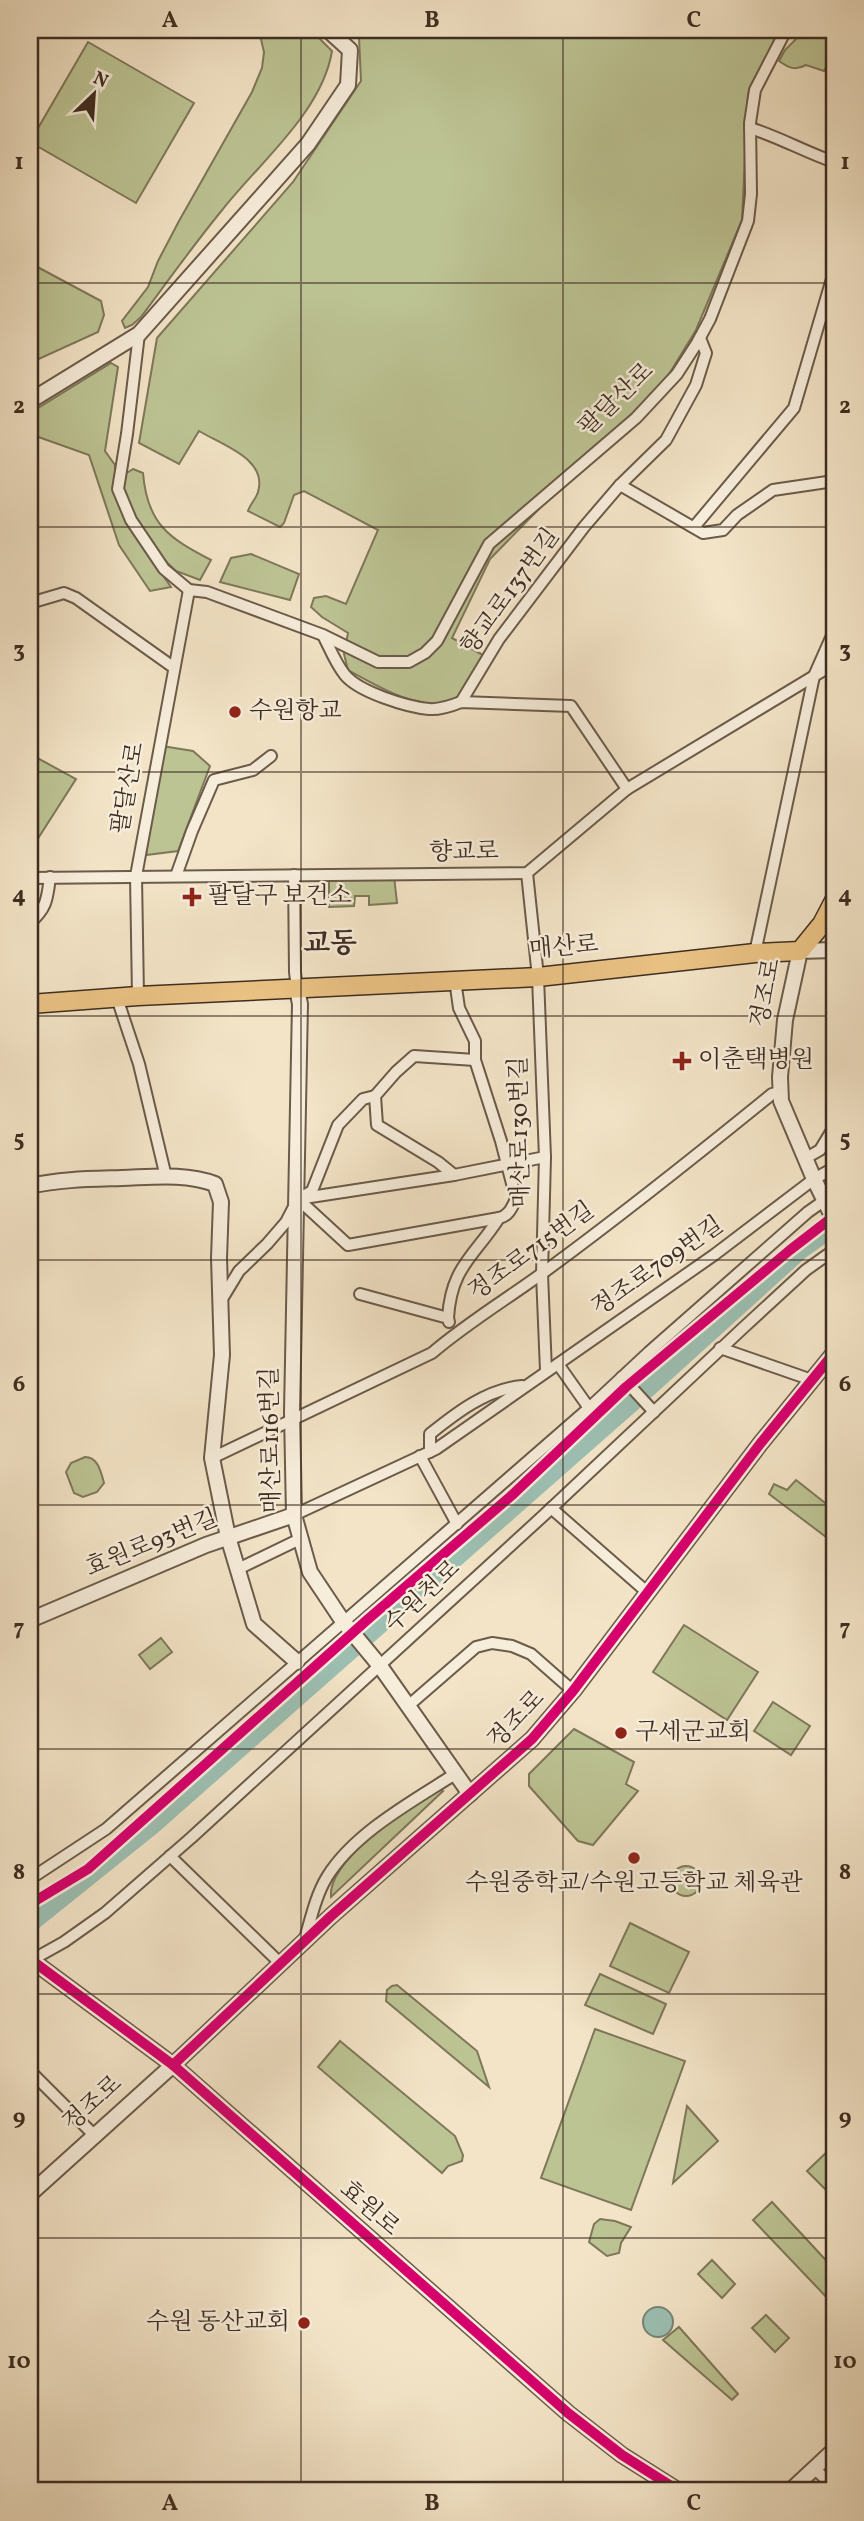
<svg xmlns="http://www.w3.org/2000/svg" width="864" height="2521" font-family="Vollkorn,'Noto Serif KR',serif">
	<rect width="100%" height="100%" fill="#f3e4c7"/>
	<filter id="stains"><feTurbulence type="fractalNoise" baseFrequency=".00286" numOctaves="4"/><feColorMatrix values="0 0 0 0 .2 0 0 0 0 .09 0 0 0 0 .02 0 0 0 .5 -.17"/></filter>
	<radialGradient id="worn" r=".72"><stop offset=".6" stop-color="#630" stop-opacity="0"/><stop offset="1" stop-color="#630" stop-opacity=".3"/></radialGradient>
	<!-- green -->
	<g fill="#bdc494" stroke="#7e785a" stroke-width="2">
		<path d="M253,30H311L332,51C322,112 260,162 223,209C194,244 168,281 141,317L132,325L125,328L122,321L148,287L158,261L179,221L252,92L262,68L264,52L260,35Z"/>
		<path d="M351,30H781L779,42L748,94L742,220L696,330L666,379L490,559L452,638L483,655L476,671L452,705C410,706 384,690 348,670L344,654L348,633L322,617L311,607L314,598L326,596L346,604L378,530L304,491L294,495L284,523L280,527L248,511C250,504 256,499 258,492C268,459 222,445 199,431L179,464L139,443L157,338L293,182L361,81L359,37Z"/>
		<path d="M805,30H814L834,37V68L827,65L824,71L806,65C795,71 789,68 779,61L785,50Z"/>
		<polygon points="88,42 194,103 136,203 30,142"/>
		<polygon points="30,263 101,301 104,315 98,332 30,363"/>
		<polygon points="111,363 118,367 105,451 115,465 116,498 140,543 171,587 150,591 119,545 89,455 30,434 30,413"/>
		<path d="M133,469L143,473C147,523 168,538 211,560L200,580L176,571L159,555L132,515L120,488L122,476Z"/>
		<polygon points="251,554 299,574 290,600 220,582 231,558"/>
		<polygon points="162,746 193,751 210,766 178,851 146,855"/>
		<polygon points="30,754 76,779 37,840 30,837"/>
		<polygon points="394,876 397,903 369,905 369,896 355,896 354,906 329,907 329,878"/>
		<path d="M85,1457C98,1457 101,1472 104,1483L97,1492L83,1497L74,1493L66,1472L71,1463Z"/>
		<polygon points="796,1480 834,1510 834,1543 769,1494 774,1484 787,1490"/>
		<polygon points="684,1625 758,1672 727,1720 653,1672"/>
		<polygon points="161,1638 172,1652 150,1669 139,1655"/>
		<polygon points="773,1702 810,1726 791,1755 754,1731"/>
		<polygon points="574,1729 634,1762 626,1784 638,1791 593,1845 578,1841 529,1786 529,1774"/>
		<path d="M438,1789L443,1791L331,1897C327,1860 409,1807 438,1789Z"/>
		<circle cx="686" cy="1881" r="15"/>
		<polygon points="630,1923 689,1952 669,1993 610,1966"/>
		<polygon points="600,1974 666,2004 653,2034 585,2005"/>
		<polygon points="397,1985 477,2051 489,2087 386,2001 387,1990 392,1986"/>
		<polygon points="595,2029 685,2061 631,2210 541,2178"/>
		<polygon points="340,2041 455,2136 463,2155 462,2161 448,2166 442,2173 318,2067"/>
		<polygon points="687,2106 718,2141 673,2183"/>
		<polygon points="832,2147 834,2149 834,2198 807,2171"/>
		<polygon points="772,2202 834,2269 834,2301 832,2303 753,2220"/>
		<polygon points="600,2219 615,2221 631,2227 621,2243 619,2253 607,2256 589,2242 594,2224"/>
		<polygon points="712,2260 735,2284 722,2298 698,2274"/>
		<polygon points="766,2315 789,2338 775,2352 752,2328"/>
		<polygon points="679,2327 738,2394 732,2400 663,2340"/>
	</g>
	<!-- water -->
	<circle fill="#9cbfb2" stroke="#768578" stroke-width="2" cx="658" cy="2322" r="15"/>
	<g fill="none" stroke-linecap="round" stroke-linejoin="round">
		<!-- river -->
		<polyline stroke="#9cbfb2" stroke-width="19" points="30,1923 152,1825 632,1402 800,1250 834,1226"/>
		<defs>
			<g id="minor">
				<path d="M750,128C779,137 805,152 834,162"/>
				<polyline points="139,334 127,434 118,489 131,520 164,569 189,590 207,592 323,635 378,662 409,662 425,653 437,641 489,544 636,418 677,374 697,343 710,319 748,221 751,194 750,123 755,90 786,30"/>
				<polyline points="620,485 703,533 723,530 737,515 773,490 834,481"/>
				<polyline points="694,527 794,408 834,272"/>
				<polyline points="30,603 64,593 76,598 173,667"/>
				<path d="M324,637C330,649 336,664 345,675C359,692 407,707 429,709C440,710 451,706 461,702L571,706L627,789"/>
				<polyline points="461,702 499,639 584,527 620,485 666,440 696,385 706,353 700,338"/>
				<polyline points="527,873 538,977 545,1157 542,1274 546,1371"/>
				<polyline points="294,875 295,972 297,989"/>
				<polyline points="176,876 192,831 214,780 253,770 271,756"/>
				<polyline points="30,878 527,873 627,789 834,664"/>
				<path d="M30,923C47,907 47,900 50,877"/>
				<polyline points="755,953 814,676 834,631"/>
				<polyline points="138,996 136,876 189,590"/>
				<polyline points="117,998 139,1064 166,1177"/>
				<polyline points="806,1158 820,1150 834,1127"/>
				<polyline points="454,1175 438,1162 377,1125 375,1096 396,1072 414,1056 475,1060"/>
				<polyline points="304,1198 454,1175 545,1157"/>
				<polyline points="298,1199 348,1245 499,1218"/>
				<polyline points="360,1294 448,1318 449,1322"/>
				<polyline points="222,1299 239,1271 267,1244 286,1222 298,1199 312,1191 338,1125 363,1099 375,1096"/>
				<path d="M448,1318C451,1267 474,1257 499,1218C509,1216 512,1207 516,1199L501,1141L475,1060V1041L459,1008L455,980"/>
				<polyline points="720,1348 812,1380"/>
				<polyline points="558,1364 589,1408"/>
				<polyline points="622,1377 654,1412"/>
				<path d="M430,1452V1434C456,1413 487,1389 522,1386"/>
				<polyline points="420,1456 457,1524"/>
				<path d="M212,1458L432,1353C467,1323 507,1299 544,1272C622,1215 697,1155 772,1094L781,1092"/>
				<polyline points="551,1508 648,1593"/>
				<polyline points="294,1515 436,1449 714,1255 814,1179 834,1168"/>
				<polyline points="238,1569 300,1539"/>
				<polyline points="408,1706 476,1647 492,1643 512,1646 531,1654 573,1691"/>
				<polyline points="170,1856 281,1964"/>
				<polyline points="30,1879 106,1829 589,1408 649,1352 808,1212 825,1200"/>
				<path d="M305,1939C311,1918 316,1895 327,1877C354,1833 413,1801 455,1774"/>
				<polyline points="30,1961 64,1942 105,1913 191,1838 543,1516 743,1328 806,1270 834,1250"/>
				<polyline points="30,2071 95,2136"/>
				<polyline points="814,2468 834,2487"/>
			</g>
			<g id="tertiary">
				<polyline points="30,401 139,334 308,144 348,85 350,50 328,30"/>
				<polyline points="834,950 800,951 785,1020 780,1077 781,1101 814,1179 834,1220"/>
				<polyline points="297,989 300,1004 292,1412 294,1515 310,1572 342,1620 380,1666 470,1794"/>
				<path d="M30,1186C61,1179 91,1179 122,1178C153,1177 185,1173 215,1184L221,1202L219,1258L222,1355L212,1458L228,1537L254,1624L297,1662"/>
				<polyline points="30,1620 206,1545 294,1515"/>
				<polyline points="30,1959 173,2065 568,2413 622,2455 679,2491"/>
				<polyline points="30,2194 173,2065 330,1917 532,1739 573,1691 760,1444 834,1353"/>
				<polyline points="790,2491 834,2450"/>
			</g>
			<polyline id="primary" points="30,1004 138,996 538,977 755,953 800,951 822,924 834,901"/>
		</defs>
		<!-- minor casing -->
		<use href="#minor" stroke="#6b5b4a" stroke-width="14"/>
		<!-- tertiary casing -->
		<use href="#tertiary" stroke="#6b5b4a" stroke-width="18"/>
		<!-- primary casing -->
		<use href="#primary" stroke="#3e2d21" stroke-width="21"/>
		<!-- minor -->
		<use href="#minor" stroke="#f7eddb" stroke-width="10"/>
		<!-- tertiary -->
		<use href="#tertiary" stroke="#f7eddb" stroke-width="14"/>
		<!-- primary -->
		<use href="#primary" stroke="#eac284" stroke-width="18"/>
		<defs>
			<g id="cycleway">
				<polyline points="30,1904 88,1869 367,1620 511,1496 626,1387 790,1250 834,1216"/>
				<polyline points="30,1959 173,2065 568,2413 622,2455 679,2491"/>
				<polyline points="173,2065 330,1917 532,1739 573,1691 760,1444 834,1353"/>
			</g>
		</defs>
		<!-- cycleway casing -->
		<use href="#cycleway" stroke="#f7eddb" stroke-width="15"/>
		<!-- cycleway -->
		<use href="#cycleway" stroke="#d6006c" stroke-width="10"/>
	</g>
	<!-- grid -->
	<path fill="none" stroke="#3e2d21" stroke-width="2" stroke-opacity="0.55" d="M301,30V2491M563,30V2491M30,283H834M30,527H834M30,772H834M30,1016H834M30,1260H834M30,1505H834M30,1749H834M30,1994H834M30,2238H834"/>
	<!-- markers -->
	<g fill="#8f2418" stroke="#f7eddb" stroke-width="2.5">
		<circle cx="235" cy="712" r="7"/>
		<path d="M188.5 886.5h7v7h7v7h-7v7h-7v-7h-7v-7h7z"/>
		<path d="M678.5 1050.5h7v7h7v7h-7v7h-7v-7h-7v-7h7z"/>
		<circle cx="621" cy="1733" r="7"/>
		<circle cx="634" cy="1858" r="7"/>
		<circle cx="304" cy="2323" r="7"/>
	</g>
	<g text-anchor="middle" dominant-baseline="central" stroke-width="5" stroke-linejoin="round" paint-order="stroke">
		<!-- street labels -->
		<g font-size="24" fill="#3e2d21" stroke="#f7eddb">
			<text transform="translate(617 400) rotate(-44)">팔달산로</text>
			<text transform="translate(511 592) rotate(-54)">향교로137번길</text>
			<text transform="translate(129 788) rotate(-80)">팔달산로</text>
			<text transform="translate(464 853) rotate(-1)">향교로</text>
			<text transform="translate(564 948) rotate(-5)">매산로</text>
			<text transform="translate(767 993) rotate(-79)">정조로</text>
			<text transform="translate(521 1132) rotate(-91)">매산로130번길</text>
			<text transform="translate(532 1252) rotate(-36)">정조로715번길</text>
			<text transform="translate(658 1267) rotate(-35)">정조로709번길</text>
			<text transform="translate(272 1440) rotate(-91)">매산로116번길</text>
			<text transform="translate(152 1544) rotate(-22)">효원로93번길</text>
			<text transform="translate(423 1597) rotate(-43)">수원천로</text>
			<text transform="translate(517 1720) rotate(-46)">정조로</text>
			<text transform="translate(93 2104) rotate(-42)">정조로</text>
			<text transform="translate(369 2209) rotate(41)">효원로</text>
		</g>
		<!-- poi labels -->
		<g font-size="24" fill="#3e2d21" stroke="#f7eddb" text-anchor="start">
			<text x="249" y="712">수원항교</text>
			<text x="208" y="897">팔달구 보건소</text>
			<text x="698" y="1061">이춘택병원</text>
			<text x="635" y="1733">구세군교회</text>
			<text x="634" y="1884" text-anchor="middle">수원중학교/수원고등학교 체육관</text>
			<text x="290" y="2323" text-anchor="end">수원 동산교회</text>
		</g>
		<!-- quarter labels -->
		<g font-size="28" font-weight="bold" fill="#3e2d21" stroke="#f7eddb">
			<text x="330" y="944">교동</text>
		</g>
	</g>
	<!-- margin -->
	<rect width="864" height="2521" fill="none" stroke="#f3e4c7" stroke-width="77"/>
	<!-- north arrow -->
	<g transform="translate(94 94) rotate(25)" stroke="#f7eddb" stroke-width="5" paint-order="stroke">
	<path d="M0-5L12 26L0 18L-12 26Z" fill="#3e2d21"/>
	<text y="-10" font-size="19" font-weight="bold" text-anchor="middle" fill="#3e2d21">N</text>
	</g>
	<rect x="38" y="38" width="788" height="2444" fill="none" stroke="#3e2d21" stroke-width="2.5"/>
	<g font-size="23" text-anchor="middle" font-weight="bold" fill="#3e2d21">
		<text x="170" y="27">A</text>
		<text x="432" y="27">B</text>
		<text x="694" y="27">C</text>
		<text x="19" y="169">1</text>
		<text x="845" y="169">1</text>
		<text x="19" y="413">2</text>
		<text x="845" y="413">2</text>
		<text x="19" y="657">3</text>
		<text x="845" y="657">3</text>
		<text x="19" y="902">4</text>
		<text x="845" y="902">4</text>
		<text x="19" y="1146">5</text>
		<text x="845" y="1146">5</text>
		<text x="19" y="1391">6</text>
		<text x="845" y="1391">6</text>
		<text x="19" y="1635">7</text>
		<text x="845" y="1635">7</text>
		<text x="19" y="1879">8</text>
		<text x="845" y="1879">8</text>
		<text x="19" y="2124">9</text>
		<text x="845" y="2124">9</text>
		<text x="19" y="2368">10</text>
		<text x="845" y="2368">10</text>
		<text x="170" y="2510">A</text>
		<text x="432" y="2510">B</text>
		<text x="694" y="2510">C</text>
	</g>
	<rect width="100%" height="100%" filter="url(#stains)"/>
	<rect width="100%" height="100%" fill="url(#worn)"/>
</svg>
